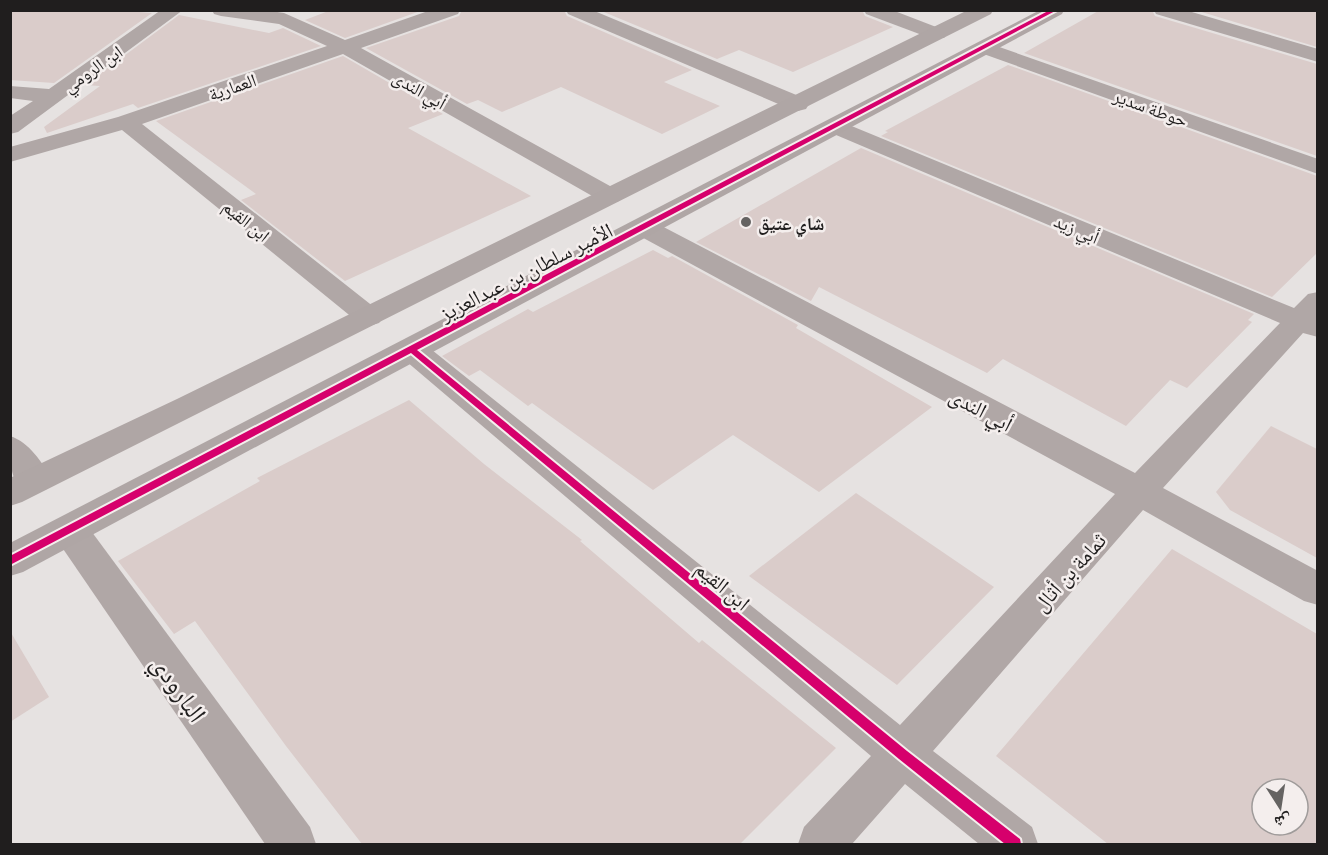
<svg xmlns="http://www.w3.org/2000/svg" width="1328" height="855" font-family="Literata,'Noto Naskh Arabic',serif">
	<rect width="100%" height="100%" fill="#e6e2e1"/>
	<!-- building -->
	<g fill="#daccca" fill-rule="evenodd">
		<polygon points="10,10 113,10 152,13 54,83 10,80"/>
		<polygon points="331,10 423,10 345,38 305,20"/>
		<polygon points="462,10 564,10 567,16 692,70 664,82 720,106 662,134 561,87 502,112 478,100 467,104 366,48 459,16"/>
		<polygon points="599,10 862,10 865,16 893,27 793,72 739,50 717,59"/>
		<polygon points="1100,10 1152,10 1155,16 1317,64 1317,156 1024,53"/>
		<polygon points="1195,10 1317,10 1317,47"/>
		<polygon points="179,15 269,33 283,28 321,46 138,108 133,104 47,133 44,127 100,86 85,85"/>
		<polygon points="343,56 443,114 408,128 531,196 345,281 241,200 256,194 156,121"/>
		<polygon points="1008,65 1317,176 1317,253 1272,297 881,136 888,132 885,131"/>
		<polygon points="861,148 1254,314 1248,320 1252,322 1187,388 1170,380 1126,426 1003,359 987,373 819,287 811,301 696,242"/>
		<polygon points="653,250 668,258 672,256 798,325 796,328 932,407 819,492 733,435 653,490 532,403 528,406 480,370 469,376 442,356 528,309 533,312"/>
		<polygon points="409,400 484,464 582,540 580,541 699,643 702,640 836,748 740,844 362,844 286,746 195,621 174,634 118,561 260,481 257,478"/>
		<polygon points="1271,426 1317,449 1317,558 1230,510 1216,492"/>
		<polygon points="856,493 994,587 897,685 749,576"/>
		<path d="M1172,549L1317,634V844H1108L996,756ZM1262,789H1298V825H1262Z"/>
		<polygon points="10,631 49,697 10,722"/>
	</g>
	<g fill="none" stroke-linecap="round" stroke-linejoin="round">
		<!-- street -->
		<g fill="#b0a7a6" fill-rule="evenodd">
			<polygon points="161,10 183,10 18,132 10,134 10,116 33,101 10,98 10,86 49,89"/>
			<polygon points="212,10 264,10 284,13 345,40 431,10 460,10 458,14 361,48 619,191 623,196 619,201 610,204 601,201 343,54 142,124 379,311 384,317 379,323 369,326 359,323 122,130 10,162 10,147 118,117 327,46 279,24 221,16 214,14"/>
			<polygon points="566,10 592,10 806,99 809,104 806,109 798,111 790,109 568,14"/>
			<polygon points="864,10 892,10 944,30 947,34 944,38 930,38 866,14"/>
			<polygon points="1154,10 1185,10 1318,49 1318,62 1156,14"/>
			<polygon points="985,42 1318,159 1318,174 978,52 975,48 978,44"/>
			<polygon points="837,120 1294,308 1308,294 1318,292 1318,337 1303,333 1163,488 1318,571 1318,605 1304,601 1143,510 933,751 1032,827 1038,844 979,844 905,784 852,844 798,844 804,827 871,756 400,356 396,349 400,342 411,339 422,342 900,725 1115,494 636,234 632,228 636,222 645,220 654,222 1135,473 1280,323 829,132 826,127 829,122"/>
			<path d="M10,436C29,442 43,463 52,480L47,489C8,501 10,463 10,436Z"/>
			<polygon points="70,516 83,520 310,827 316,844 265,844 57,540 52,530 57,520"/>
		</g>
		<!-- secondary -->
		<g fill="#afa6a5" fill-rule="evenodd">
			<polygon points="968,10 993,10 991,14 22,502 10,506 10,478 177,399"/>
			<polygon points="1040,10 1064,10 1062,14 23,572 10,576 10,543"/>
		</g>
		<defs>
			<polygon id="cycleway" points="1050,10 1057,10 417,350 907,751 1020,839 1021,844 1005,844 899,759 411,353 10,565 10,556"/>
		</defs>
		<!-- cycleway casing -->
		<use href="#cycleway" stroke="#f4eeed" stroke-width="4"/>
		<!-- cycleway -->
		<use href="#cycleway" fill="#d6006c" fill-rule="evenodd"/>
	</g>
	<!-- markers -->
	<circle fill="#656362" stroke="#f4eeed" stroke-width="2" cx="746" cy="222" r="6"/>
	<g text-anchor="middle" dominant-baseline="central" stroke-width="5" stroke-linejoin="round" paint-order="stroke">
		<!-- far-street labels -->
		<g font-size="18" fill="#201e1e" stroke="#f4eeed">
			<text transform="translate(92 68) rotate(-35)">ابن الرومي</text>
			<text transform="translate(232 86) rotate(-19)">العمارية</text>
			<text transform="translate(420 89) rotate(30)">أبي الندى</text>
			<text transform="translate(1151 107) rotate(20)">حوطة سدير</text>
			<text transform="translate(247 220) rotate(39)">ابن القيم</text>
			<text transform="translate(1077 228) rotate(23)">أبي زيد</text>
		</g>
		<!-- far-poi labels -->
		<g font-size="18" font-weight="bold" fill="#201e1e" stroke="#f4eeed" text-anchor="start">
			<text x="758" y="222">شاي عتيق</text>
		</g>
		<!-- street labels -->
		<g font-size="21" fill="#201e1e" stroke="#f4eeed">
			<text transform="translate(525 270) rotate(-27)">الأمير سلطان بن عبدالعزيز</text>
			<text transform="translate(982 408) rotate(28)">أبي الندى</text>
			<text transform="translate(1068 571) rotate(-48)">ثمامة بن أثال</text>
			<text transform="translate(724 584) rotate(40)">ابن القيم</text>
		</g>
		<!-- near-street labels -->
		<g font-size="26" fill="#201e1e" stroke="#f4eeed">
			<text transform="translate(181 687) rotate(55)">البارودي</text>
		</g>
	</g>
	<!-- border -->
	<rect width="1328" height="855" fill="none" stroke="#201e1e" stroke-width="24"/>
	<!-- north arrow -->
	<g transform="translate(1280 807) rotate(168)"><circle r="28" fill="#f4eeed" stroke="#9f9b9a" stroke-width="1.5"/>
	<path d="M0-4.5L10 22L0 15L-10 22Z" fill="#656362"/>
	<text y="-9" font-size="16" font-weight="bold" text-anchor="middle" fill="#201e1e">ش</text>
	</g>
</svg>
